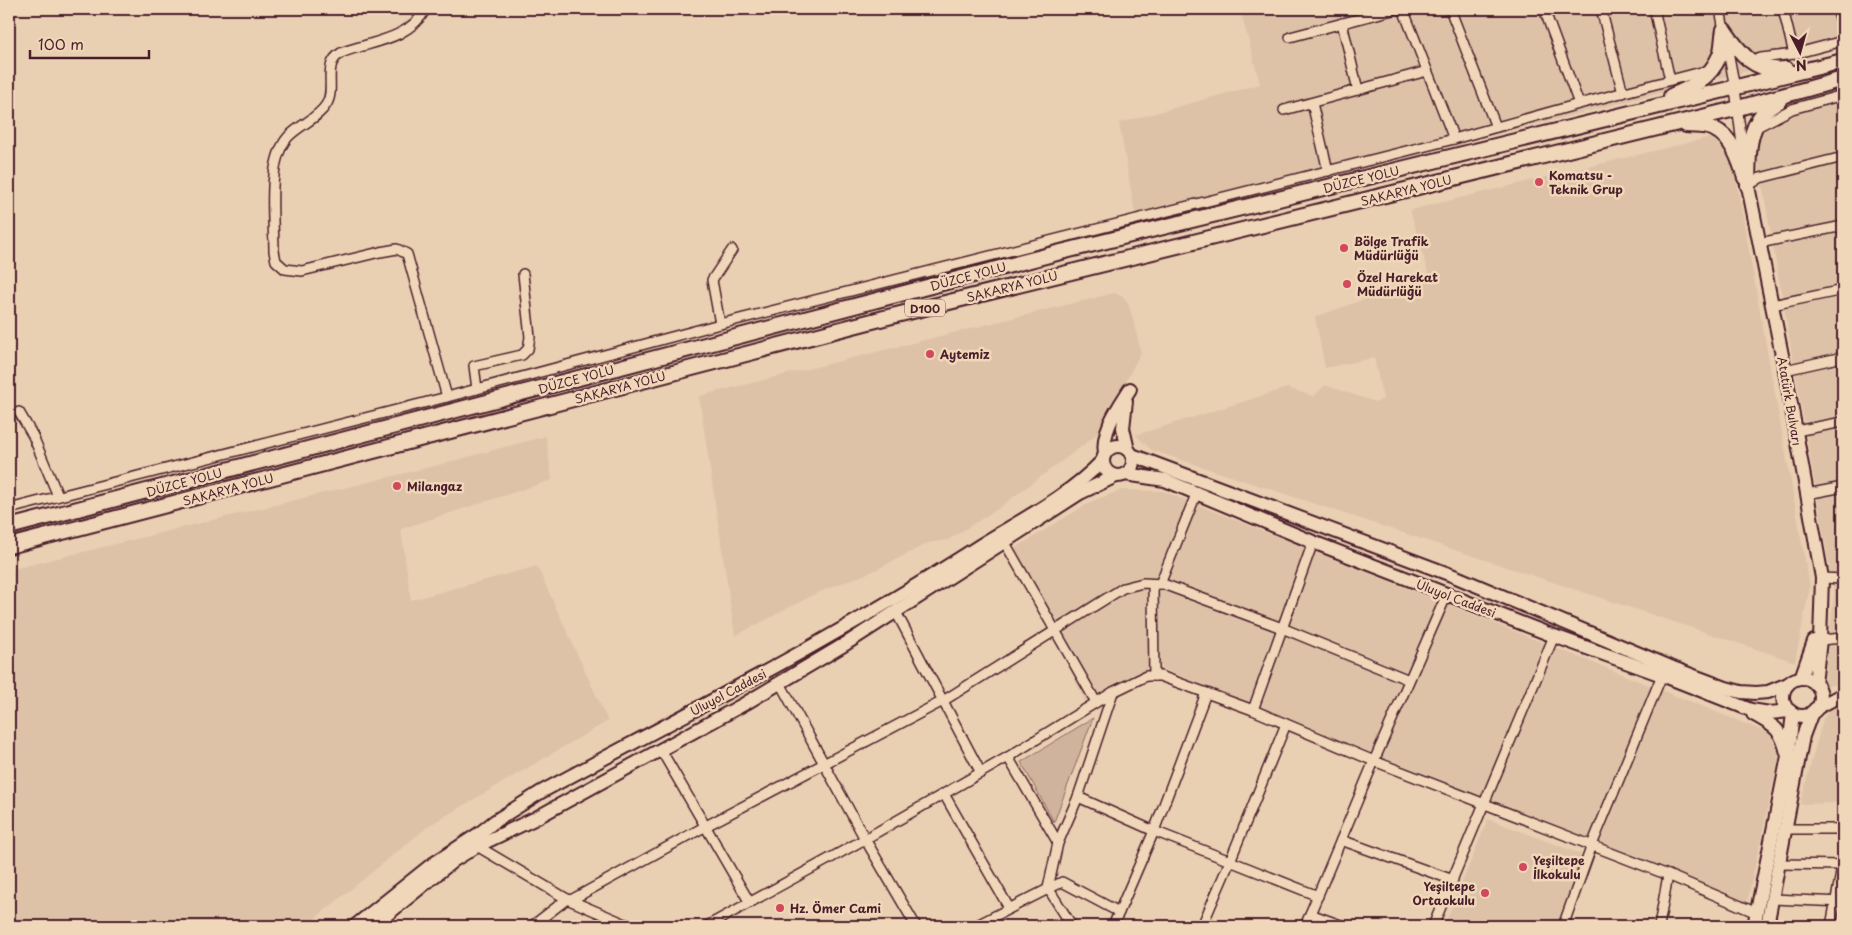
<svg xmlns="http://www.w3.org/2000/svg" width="1852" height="935" font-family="'Playpen Sans',sans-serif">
	<rect width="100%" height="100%" fill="#ead0b3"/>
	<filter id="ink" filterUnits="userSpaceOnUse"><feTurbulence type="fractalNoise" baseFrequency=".02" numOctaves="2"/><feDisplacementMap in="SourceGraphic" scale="10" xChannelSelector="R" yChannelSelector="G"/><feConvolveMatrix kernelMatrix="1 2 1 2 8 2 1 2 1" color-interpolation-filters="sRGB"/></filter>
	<g filter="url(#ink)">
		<!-- built -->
		<g fill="#ddc2a8">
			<polygon points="1240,9 1843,9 1843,47 1137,225 1119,123 1260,84"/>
			<polygon points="1843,95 1843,684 1824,686 1834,593 1756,149 1761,127 1783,111"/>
			<polygon points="1715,136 1731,151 1810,587 1795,662 1151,450 1136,435 1287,388 1314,396 1325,385 1376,402 1383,399 1374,358 1325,368 1315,317 1429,276 1410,210"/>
			<polygon points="1114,293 1124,297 1130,308 1141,352 1101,430 1085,444 996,510 948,540 928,543 876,570 817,593 735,636 699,396"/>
			<polygon points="546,436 552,480 401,529 411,600 537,566 608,721 430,825 306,926 9,926 9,570 442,464"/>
			<polygon points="1122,490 1163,491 1769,733 1780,752 1747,903 1158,667 1086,703 1012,550 1092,501"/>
			<polygon points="1837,700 1843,700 1843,803 1800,804 1823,719"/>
			<polygon points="1488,819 1581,854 1582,860 1556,926 1444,926"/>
		</g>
		<!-- green -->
		<polygon fill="#d0b39c" stroke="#8d6964" points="1093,718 1054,822 1021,762"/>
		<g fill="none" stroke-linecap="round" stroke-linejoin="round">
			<defs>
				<g id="minor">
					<path d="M426,9C412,33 388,39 363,46C356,48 348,50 341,53C321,65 337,89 326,105C317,119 299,125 288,137C266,162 274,219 274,251L276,261L285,269L302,271L380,252L397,249L407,254L447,397"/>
					<polyline points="1403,9 1454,139"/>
					<polyline points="1450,9 1496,127"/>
					<polyline points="1544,9 1579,104"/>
					<polyline points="1601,9 1623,93"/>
					<polyline points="1654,9 1670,80"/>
					<polyline points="1720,9 1735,88 1744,161"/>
					<polyline points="1783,9 1794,54"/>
					<polyline points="1837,9 1843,28"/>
					<polyline points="1342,23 1358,90"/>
					<polyline points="1290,37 1396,9"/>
					<polyline points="1750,61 1761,58 1794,54 1843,41"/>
					<polyline points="1312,103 1328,171"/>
					<polyline points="1284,110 1427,71"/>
					<polyline points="1755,128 1792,109 1843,95"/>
					<polyline points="1747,184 1748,186 1760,178 1843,157"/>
					<polyline points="1759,243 1843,226"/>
					<polyline points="1772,305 1843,290"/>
					<polyline points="720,324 712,280 732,250"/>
					<polyline points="1785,370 1843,357"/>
					<polyline points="477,389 474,366 522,355 528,349 530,337 523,274"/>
					<polyline points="19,412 33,436 58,496"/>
					<polyline points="1796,431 1843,422"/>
					<polyline points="1807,494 1843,487"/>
					<polyline points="9,509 447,397 720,324 1454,139 1579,104 1709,70"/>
					<polyline points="1004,541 1096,702"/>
					<polyline points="1822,578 1843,579"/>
					<polyline points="1153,584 1154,676"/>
					<polyline points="1160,584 1197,492"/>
					<polyline points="896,612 981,773"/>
					<polyline points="1820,640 1843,638"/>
					<polyline points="780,683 865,839 916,926"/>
					<polyline points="1113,692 1078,797 1154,831 1230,861 1286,724"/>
					<polyline points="1253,710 1313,542"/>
					<polyline points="661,750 750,903"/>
					<polyline points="1008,757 1058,843"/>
					<polyline points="944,794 1009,908"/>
					<polyline points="1786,829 1843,829"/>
					<polyline points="1341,840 1453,880"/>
					<polyline points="473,846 477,846 567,899 630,926"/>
					<polyline points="1780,864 1843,865"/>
					<polyline points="1772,899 1843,902"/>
					<polyline points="571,900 706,826 943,701 1123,588 1143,583 1163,584 1282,628 1409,680"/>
					<polyline points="1310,914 1343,926"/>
					<polyline points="532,926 567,899"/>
					<polyline points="707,926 865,839 1008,757 1113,692 1146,676 1160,676 1253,710 1374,761 1668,875 1757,913"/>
					<polyline points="975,926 1062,882 1119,912"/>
					<polyline points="1072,926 1048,888 1058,843 1078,797"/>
					<polyline points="1113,926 1154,831 1206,693"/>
					<polyline points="1202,926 1230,861 1318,896"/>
					<polyline points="1305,926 1374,761 1447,594"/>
					<polyline points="1433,926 1554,636"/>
					<polyline points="1563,926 1592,845 1662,675"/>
					<polyline points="1659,926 1668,875"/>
					<polyline points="1831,926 1843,862"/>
				</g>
				<g id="secondary">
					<polyline points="1748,186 1785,370 1822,578 1820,640 1815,684"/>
					<polyline points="1126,401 1123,428 1128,450"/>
					<circle cx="1118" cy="461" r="15"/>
					<path d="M1105,454C1101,431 1118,408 1130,389"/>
					<polyline points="1132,455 1454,576 1673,668 1726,688 1741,692 1756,693 1768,692 1788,684"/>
					<polyline points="1125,474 1165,480 1313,542 1554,636 1662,675 1751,710 1770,713 1790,711"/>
					<polyline points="1801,678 1814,641"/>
					<circle cx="1802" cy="697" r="19"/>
					<polyline points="1815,709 1843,694"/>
					<path d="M1753,714C1774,726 1781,728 1787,753"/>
					<path d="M355,926L430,866L480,833L495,821L541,792C688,713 836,638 976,548C1019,521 1068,497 1103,460"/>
					<polyline points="373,926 454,860 477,846 534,819 746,703 847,643 1080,493 1116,476"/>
					<polyline points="1754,926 1788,756 1793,713"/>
					<polyline points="1767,926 1803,736 1812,712"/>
				</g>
				<g id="trunk">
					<path d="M1724,30C1740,53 1754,73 1786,69"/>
					<path d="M1671,96C1691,88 1710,78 1719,57C1723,50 1722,38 1724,30"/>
					<path d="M1686,125C1694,126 1707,125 1714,129C1732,137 1740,161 1745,178"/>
					<path d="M1748,186C1749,161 1746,134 1763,113C1767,108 1774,105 1779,101"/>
					<polyline points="9,527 1057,253 1843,61"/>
					<polyline points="9,546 884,318 1731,110 1843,79"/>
				</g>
			</defs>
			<!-- minor casing -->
			<use href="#minor" stroke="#4a1f2b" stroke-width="12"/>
			<!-- secondary casing -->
			<use href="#secondary" stroke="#4a1f2b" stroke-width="16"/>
			<!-- trunk casing -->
			<use href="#trunk" stroke="#4a1f2b" stroke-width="18"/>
			<!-- minor -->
			<use href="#minor" stroke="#f1d7b9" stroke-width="9"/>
			<!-- secondary -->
			<use href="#secondary" stroke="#f1d7b9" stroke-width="12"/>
			<!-- trunk -->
			<use href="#trunk" stroke="#f1d7b9" stroke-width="14"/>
		</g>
	</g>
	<!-- markers -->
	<g fill="#d1495b" stroke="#f1d7b9" stroke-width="2">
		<circle cx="1539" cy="182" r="5"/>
		<circle cx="1344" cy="248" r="5"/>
		<circle cx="1347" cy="284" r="5"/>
		<circle cx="930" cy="354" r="5"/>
		<circle cx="397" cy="486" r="5"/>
		<circle cx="1523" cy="867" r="5"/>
		<circle cx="1485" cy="893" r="5"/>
		<circle cx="780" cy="908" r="5"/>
	</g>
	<g text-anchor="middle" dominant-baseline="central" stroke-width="5" stroke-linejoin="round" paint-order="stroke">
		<!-- shield labels -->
		<rect fill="#f1d7b9" stroke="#7c5656" stroke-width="1" x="905" y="299.5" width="40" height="17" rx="4"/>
		<g font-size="11" font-weight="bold" fill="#4a1f2b">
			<text x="925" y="308">D100</text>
		</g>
		<!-- poi labels -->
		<g font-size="12" font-weight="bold" fill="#4a1f2b" stroke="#f1d7b9" text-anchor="start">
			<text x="1549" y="175">Komatsu -<tspan x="1549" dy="14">Teknik Grup</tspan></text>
			<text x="1354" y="241">Bölge Trafik<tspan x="1354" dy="14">Müdürlüğü</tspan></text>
			<text x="1357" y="277">Özel Harekat<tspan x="1357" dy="14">Müdürlüğü</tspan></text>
			<text x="940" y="354">Aytemiz</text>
			<text x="407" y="486">Milangaz</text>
			<text x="1533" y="860">Yeşiltepe<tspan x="1533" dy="14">İlkokulu</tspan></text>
			<text x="1475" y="886" text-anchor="end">Yeşiltepe<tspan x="1475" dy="14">Ortaokulu</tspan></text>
			<text x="790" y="908">Hz. Ömer Cami</text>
		</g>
		<!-- street labels -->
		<g font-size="12" fill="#4a1f2b" stroke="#f1d7b9">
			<text transform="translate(1361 179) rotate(-14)">DÜZCE YOLU</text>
			<text transform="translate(1406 190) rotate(-14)">SAKARYA YOLU</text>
			<text transform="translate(968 276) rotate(-15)">DÜZCE YOLU</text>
			<text transform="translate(1012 286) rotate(-14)">SAKARYA YOLU</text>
			<text transform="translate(576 379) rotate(-15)">DÜZCE YOLU</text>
			<text transform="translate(620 387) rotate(-15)">SAKARYA YOLU</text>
			<text transform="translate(1790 401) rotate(80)">Atatürk Bulvarı</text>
			<text transform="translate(184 482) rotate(-15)">DÜZCE YOLU</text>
			<text transform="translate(228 489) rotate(-15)">SAKARYA YOLU</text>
			<text transform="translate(1456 598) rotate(21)">Uluyol Caddesi</text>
			<text transform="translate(728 692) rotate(-28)">Uluyol Caddesi</text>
		</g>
	</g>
	<!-- margin -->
	<rect width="1852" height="935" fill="none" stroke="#f1d7b9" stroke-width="30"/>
	<rect x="15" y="15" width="1822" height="905" fill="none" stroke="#4a1f2b" stroke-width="2" filter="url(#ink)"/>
	<!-- north arrow -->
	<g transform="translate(1800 52) rotate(174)" stroke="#f1d7b9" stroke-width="4" paint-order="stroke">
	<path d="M0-4L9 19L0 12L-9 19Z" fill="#4a1f2b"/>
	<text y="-8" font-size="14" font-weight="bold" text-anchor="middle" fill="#4a1f2b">N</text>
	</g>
	<!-- scale -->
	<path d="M30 50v8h119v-8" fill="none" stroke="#4a1f2b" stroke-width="2.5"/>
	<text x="38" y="50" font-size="15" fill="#4a1f2b" stroke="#f1d7b9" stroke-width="4" paint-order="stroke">100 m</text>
</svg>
